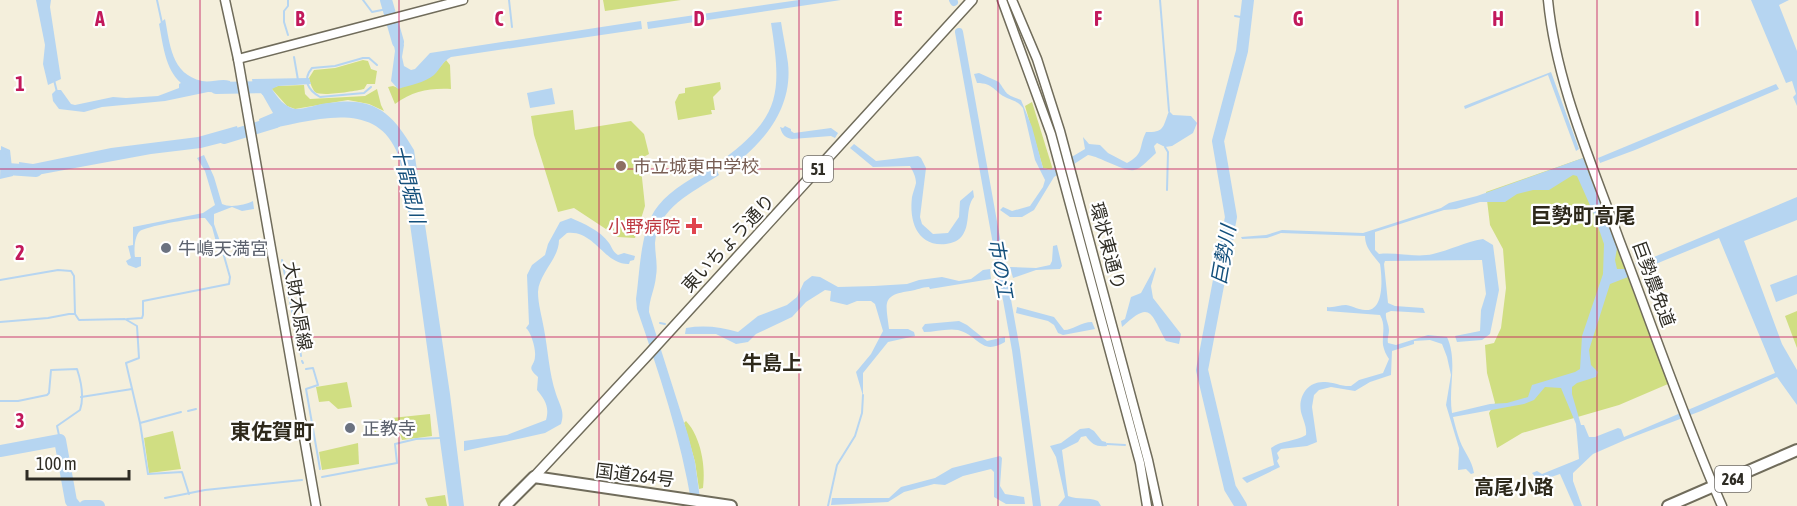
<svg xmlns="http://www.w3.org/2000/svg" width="1797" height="506" font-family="'Asap Condensed','Noto Sans JP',sans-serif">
	<rect width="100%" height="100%" fill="#f4efdc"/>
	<!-- green -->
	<g fill="#d0de82">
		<polygon points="603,0 681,0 605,11"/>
		<path d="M363,60L368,61L371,69L377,71L375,84H367L364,89C355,91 321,97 315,92C312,89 310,82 309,78L314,70L335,68Z"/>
		<path d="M446,60L450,65L451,89C429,88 413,91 395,104L388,87L393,86L398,88L434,74Z"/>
		<polygon points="720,82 721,89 713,97 715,110 711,110 712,114 678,120 675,102 679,94 685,93 685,88"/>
		<polygon points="304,85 305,94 310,99 365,96 377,89 381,105 384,111 369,104 348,100 295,109 287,106 271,88 278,86"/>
		<polygon points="1032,102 1053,170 1043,168 1025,106"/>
		<polygon points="573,110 575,130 631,121 644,134 649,154 640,159 645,206 635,238 618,237 574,208 558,212 534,135 531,116"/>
		<polygon points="1583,158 1668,384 1619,405 1522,433 1497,448 1489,413 1495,403 1487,373 1485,345 1494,343 1501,328 1506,288 1503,249 1490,225 1486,192"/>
		<polygon points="1797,311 1797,348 1785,316"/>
		<polygon points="347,382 352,407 338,409 329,401 319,402 316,387"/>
		<polygon points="430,414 432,436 402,440 398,427 376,428 376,434 364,434 363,421"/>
		<path d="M686,421C701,437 706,467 703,488L699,489L695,462L684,423Z"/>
		<polygon points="173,431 181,469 149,473 144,438"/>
		<polygon points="358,443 359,464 322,470 319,452"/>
		<polygon points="445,495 447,506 428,506 425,498"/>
	</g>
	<!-- water -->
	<g fill="#b6d5f1" fill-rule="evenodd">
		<polygon points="36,0 51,0 50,7 61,79 48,85 43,64 45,45"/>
		<polygon points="799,0 841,0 648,29 647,22"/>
		<polygon points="1751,0 1789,0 1779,5 1797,51 1797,106 1793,97 1796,94 1792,81 1786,83"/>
		<path d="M165,19C170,44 171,74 202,81C211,83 221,78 230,81L233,93L208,92L165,101L102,107L84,112L59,109L53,101L52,94L56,90H61L71,104L75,105L113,97L126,98L158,96L179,88V84L181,83C165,69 163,44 159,24Z"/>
		<path d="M641,21L642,29L451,57C443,61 440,69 434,75C424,83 410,85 398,89L391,81L395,51L391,30L396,28L404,45L402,57L404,66L411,70L415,69L430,53Z"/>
		<path d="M781,22C783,35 786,49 788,63C793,110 762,145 726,171L721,161C781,117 782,93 771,23Z"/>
		<polygon points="1551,72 1579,149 1576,151 1548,75 1465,109 1464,106"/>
		<path d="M979,73L999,82C1008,95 1005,94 1021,100L1032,127L1043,168L1050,170L1085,149L1083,137L1089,144L1100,145L1108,153L1127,163C1145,153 1138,148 1146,132C1165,133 1163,126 1169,111L1173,115L1191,116L1197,123L1193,133L1172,146L1165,147L1157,143L1154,146L1156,153C1150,158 1141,169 1134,170C1124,172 1101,157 1088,155L1054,177L1034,210L1022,217H1010L1000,210L1003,207L1012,211L1030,206L1043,187L1045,180L1035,160L1023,108C1017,101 1014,101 1007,98C994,92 994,83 977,83L974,74Z"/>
		<path d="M309,78L311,84L278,86L272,89C277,97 285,108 296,109C306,109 318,104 328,103C374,96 392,112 414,150L450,394L464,506H449L406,195C403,180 402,164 396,150C372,96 304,124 261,130L259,119L273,113L261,92L254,91L252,79Z"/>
		<polygon points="1776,84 1779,89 1635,150 1600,163 1598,158"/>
		<polygon points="552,88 555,104 530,108 527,93"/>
		<polygon points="237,126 240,138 201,148 151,154 37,175 25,175 20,173 19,162 33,164 111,148 198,137"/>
		<path d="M785,126L791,129V131L794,133L831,128L838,133L835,138L831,136L792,139C783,137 782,133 780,127L783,128Z"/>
		<path d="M854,144L876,161L918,156L921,158L926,168L920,217L922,224L933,234L948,233L959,217L960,201L973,190L974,197C965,208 971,224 962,236C958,241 953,243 946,244C917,247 909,221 912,197C913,192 915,188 916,183C916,177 913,171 910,166L873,167L850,148Z"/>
		<polygon points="1,146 10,150 13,176 0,179"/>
		<path d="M204,155L214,177L222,204C230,208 245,205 253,201L254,209L242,211L232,207L214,214V224L223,250L218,249L212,227L205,218C196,217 144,227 140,231C134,236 134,252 135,257H141V266L136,268L128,265L126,261L131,258L128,246L133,245V227L203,213L215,205L205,171L197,158Z"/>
		<path d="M1583,158L1617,248L1615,260L1617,269H1625L1628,277L1610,284L1589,350L1591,365L1598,372L1596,377L1577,383L1572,387V394L1581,425H1584L1589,437H1595L1618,428L1621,429L1624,437L1775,373L1719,238L1641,270L1635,263L1642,262L1797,197V220L1744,241L1782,344L1797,370V405L1777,377L1701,411L1625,440L1593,454L1573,473V481L1582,506H1574L1560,474L1539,481L1532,473L1537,471L1542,474L1579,459L1576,424L1561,388L1545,387L1534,400L1524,404L1453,417C1455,425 1457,433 1460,441C1464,452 1472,460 1474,473L1471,474L1466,469L1458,470L1459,448L1446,405L1451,375L1447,357L1442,344L1430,340L1414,341V344L1392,351L1391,375L1370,382L1355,391L1331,387L1319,390L1314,395L1312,407L1317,442L1307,446L1281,449L1277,453L1279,458L1277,461L1280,467L1247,483L1242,478L1274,465L1271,448C1281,440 1295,442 1306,435C1307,426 1303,420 1301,412C1298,397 1307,382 1323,382C1332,381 1342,387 1351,386L1359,380L1383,373L1389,359C1386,355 1384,350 1383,345C1382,334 1386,325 1380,315L1327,311V307C1334,308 1340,305 1346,305C1353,306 1359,310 1365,310C1385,312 1382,276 1380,264C1373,255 1365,248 1365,236L1281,233L1267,238L1242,239L1241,237L1266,235L1282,230L1363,233L1441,208L1449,203L1477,196ZM1573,175L1577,176L1593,212L1604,244L1603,274L1582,336L1580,369L1575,372L1532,385L1528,397L1507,403L1490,404L1452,413C1448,388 1458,361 1447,337L1428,335L1396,345L1388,343C1387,338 1389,335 1389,330C1389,324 1385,319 1386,313L1391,311L1425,313L1423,308L1395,306L1388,303L1384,264L1385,261L1482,260L1486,294L1481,310L1480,331L1455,336L1457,342L1482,340L1490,334L1499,290L1493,245L1483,239C1465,242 1450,250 1433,254C1416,258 1397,252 1379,254L1375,250V232L1444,210L1456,209L1480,202H1505L1517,194L1533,190H1549Z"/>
		<path d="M714,165L719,175C692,193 658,207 655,243C655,254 658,265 656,276C655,289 649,299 649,312L688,435L695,462L701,506H692C681,438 659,373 637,309L636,299C640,272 640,228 658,206C672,188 695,177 714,165Z"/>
		<path d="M571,218C584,224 600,230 609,243C612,247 612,251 618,255L624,253L635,256L634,260L630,261L629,264C604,265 595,230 567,233L559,240C559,259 539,273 538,292C538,304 542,317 544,329C548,350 549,373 556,394C560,406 565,411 561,424L545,433L464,451V441L507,435L546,420C550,406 544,399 537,390L538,377C525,366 535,367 535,356C536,349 531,332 526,328L529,324L527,275L532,265L545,255L548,244L560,222Z"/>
		<polygon points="1057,245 1062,266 1060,269 1036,270 1013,278 1010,267 1036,268 1050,265 1052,261 1053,246"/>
		<path d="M1155,267L1156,269L1151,286L1153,298L1181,334L1179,344L1166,341C1150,312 1151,300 1122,327L1121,321L1125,319L1131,297L1141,293Z"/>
		<path d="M990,269L991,279L930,289L929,287C922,287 917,290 910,291C881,295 886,303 889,329H908L914,332L915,336L888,342L863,373V396L856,372L871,354L883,331L875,304L871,301H857L847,305L830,301L831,291L825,290L806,302L792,317L756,334L748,342L736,344L716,334H685L686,328C704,325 721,327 738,332L758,316L787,305L797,297L804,282L812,276L820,277L838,287L874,286L907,284L919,280L942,277L959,281L971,279L983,270Z"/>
		<polygon points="1797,275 1797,294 1776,302 1770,285"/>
		<path d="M1017,307L1054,317L1064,330C1073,330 1081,322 1092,322L1095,329L1063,335L1058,333L1054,325L1048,321L1016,313Z"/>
		<path d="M959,321L967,325L987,341L1005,337V342C981,356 980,336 958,330C947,328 935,332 924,332L922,328L925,324Z"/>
		<path d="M1089,428L1094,431L1102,441L1106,442L1107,446C1097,447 1092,445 1086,436L1081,437L1078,442L1062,450L1068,496C1079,500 1088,497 1098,501L1101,506H1058L1065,497L1056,457L1050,446L1061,443L1080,429Z"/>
		<polygon points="1000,456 1002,458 1000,486 1005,494 1024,497 1025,504 1006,504 994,497 994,472 991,469 963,476 945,485 934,484 904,492 888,502 831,505 832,498 889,498 901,487 935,478 952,468"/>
	</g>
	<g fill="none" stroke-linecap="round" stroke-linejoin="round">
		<!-- stream -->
		<g stroke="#b6d5f1" stroke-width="2">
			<polyline points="157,0 162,23"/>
			<polyline points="288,0 288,6 284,11 284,22 288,35"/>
			<polyline points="363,0 372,12 387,9"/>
			<polyline points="509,0 512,27"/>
			<polyline points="1160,0 1169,111"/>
			<polyline points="1235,16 1246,18"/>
			<polyline points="294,57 298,80"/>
			<polyline points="54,80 57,92"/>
			<path d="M371,87L364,93L320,97C308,90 302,80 312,68L335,66L363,58H369L377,65"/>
			<polyline points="1165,147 1168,152 1167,190"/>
			<polyline points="715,172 725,165"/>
			<polyline points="1227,239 1233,239"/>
			<polyline points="282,260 295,327"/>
			<polyline points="0,280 58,270 71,271 74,276 75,314"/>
			<polyline points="127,319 142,318 143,315 143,301 229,284 230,277 222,249"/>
			<polyline points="0,322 48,318 69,314 75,314 79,320 125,319 137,326 139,358 126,363 140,423 148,474 182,472 189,494"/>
			<polyline points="660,323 665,324"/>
			<polyline points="297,334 298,343"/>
			<polyline points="300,348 301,356"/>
			<polyline points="302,361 303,363"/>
			<polyline points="306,369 313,368 318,385 306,389 320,469"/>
			<polyline points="81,397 132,389"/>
			<path d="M0,401H18L47,395L49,393L51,370L77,369C81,381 84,398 80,410L57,426L60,440"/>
			<polyline points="188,411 196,409"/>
			<polyline points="140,423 181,412"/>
			<polyline points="1107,444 1125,445"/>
			<polyline points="322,477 397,463 395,444 416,439 440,438"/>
			<polyline points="165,498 205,490 302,480"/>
			<polyline points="828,506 837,465 855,436 862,413 863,395"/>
		</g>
		<!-- canal -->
		<g stroke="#b6d5f1" stroke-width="8">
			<polyline points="953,0 954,2"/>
			<polyline points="959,32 1016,350 1037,506"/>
		</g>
		<!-- river -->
		<g stroke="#b6d5f1" stroke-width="12">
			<polyline points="386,0 398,42"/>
			<polyline points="216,88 264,87 266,90"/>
			<polyline points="224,138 276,122"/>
			<polyline points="0,156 7,169 36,171"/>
			<polyline points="0,451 60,440 71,501 75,506"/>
			<polyline points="85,506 99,506"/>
			<polyline points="1241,506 1230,488 1202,370 1231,217 1218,141 1242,51 1248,0"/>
		</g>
		<defs>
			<g id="secondary">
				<polyline points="225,0 238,59 316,506"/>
				<polyline points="1002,0 1051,134 1140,463 1147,506"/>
				<polyline points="1012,0 1037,59 1060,131 1148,460 1158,506"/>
				<path d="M1548,0C1556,83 1591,161 1619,239C1653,328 1684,419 1722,506"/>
				<polyline points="238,59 463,0"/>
			</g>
			<polyline id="primary" points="534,477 646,357 972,0"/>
			<g id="highway">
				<polyline points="505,506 534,477 731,506"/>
				<polyline points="1668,506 1797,450"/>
			</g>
		</defs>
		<!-- secondary casing -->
		<use href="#secondary" stroke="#706c5b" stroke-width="11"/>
		<!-- primary casing -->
		<use href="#primary" stroke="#706c5b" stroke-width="12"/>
		<!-- highway casing -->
		<use href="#highway" stroke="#706c5b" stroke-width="14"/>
		<!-- secondary -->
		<use href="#secondary" stroke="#fff" stroke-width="8"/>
		<!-- primary -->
		<use href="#primary" stroke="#fff" stroke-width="9"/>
		<!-- highway -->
		<use href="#highway" stroke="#fff" stroke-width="10"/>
	</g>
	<!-- grid -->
	<path fill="none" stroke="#c2185b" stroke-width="1.5" stroke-opacity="0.55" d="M200,0V506M399,0V506M599,0V506M799,0V506M998,0V506M1198,0V506M1398,0V506M1597,0V506M0,169H1797M0,337H1797"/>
	<!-- markers -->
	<circle fill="#8d6e63" stroke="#fff" stroke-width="2" cx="621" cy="166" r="6"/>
	<path fill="#e0444e" stroke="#fff" stroke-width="2" d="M691 217h6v6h6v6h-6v6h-6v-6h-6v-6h6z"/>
	<g fill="#6b7280" stroke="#fff" stroke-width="2">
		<circle cx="166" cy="248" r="6"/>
		<circle cx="350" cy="428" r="6"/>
	</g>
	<g text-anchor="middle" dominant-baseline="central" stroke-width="4.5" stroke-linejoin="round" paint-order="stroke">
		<!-- shield labels -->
		<g fill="#fff" stroke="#6d6b66" stroke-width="1.5">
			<rect x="803" y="156" width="30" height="26" rx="4.5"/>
			<rect x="1715" y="466" width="36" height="26" rx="4.5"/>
		</g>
		<g font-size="16" font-weight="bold" fill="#2e2c24">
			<text x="818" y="169">51</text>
			<text x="1733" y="479">264</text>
		</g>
		<!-- education labels -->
		<g font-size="18" fill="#785e54" stroke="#fff" text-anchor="start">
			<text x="633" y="166">市立城東中学校</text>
		</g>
		<!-- health labels -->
		<g font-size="18" fill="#be3a42" stroke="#fff" text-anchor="end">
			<text x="680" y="226">小野病院</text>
		</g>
		<!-- street labels -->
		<g font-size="18" fill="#2e2c24" stroke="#fff">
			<text transform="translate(728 243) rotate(-47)">東いちょう通り</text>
			<text transform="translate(1108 246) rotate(75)">環状東通り</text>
			<text transform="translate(1654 284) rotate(70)">巨勢農免道</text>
			<text transform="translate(298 306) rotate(80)">大財木原線</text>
			<text transform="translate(635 475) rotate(7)">国道264号</text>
		</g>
		<!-- worship labels -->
		<g font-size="18" fill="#5b616d" stroke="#fff" text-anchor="start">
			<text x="178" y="248">牛嶋天満宮</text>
			<text x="362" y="428">正教寺</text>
		</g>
		<!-- water labels -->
		<g font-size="20" font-style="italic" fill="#14507c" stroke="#fff">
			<text transform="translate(409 184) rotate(76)">十間堀川</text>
			<text transform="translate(1223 255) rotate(-80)">巨勢川</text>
			<text transform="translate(1001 268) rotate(80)">市の江</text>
		</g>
		<!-- neighbourhood labels -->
		<g font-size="20" font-weight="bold" fill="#2e291b" stroke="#fff">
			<text x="772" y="362">牛島上</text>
			<text x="1514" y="486">高尾小路</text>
		</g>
		<!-- quarter labels -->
		<g font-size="21" font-weight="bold" fill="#2e291b" stroke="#fff">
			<text x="1583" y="215">巨勢町高尾</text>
			<text x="272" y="431">東佐賀町</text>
		</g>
	</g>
	<g font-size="20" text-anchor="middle" font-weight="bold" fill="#c2185b" stroke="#fff" stroke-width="4.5" stroke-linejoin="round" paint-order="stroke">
		<text x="100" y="26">A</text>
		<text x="300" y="26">B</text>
		<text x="499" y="26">C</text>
		<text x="699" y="26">D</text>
		<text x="898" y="26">E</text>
		<text x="1098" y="26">F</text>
		<text x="1298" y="26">G</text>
		<text x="1498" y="26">H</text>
		<text x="1697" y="26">I</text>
		<text x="20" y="91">1</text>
		<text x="20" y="260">2</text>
		<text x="20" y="428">3</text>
	</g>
	<!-- scale -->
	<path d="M27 470v9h102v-9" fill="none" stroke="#2e2c24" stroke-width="3"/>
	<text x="36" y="470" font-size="18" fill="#2e2c24" stroke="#ffffff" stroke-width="4.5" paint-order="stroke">100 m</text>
</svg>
